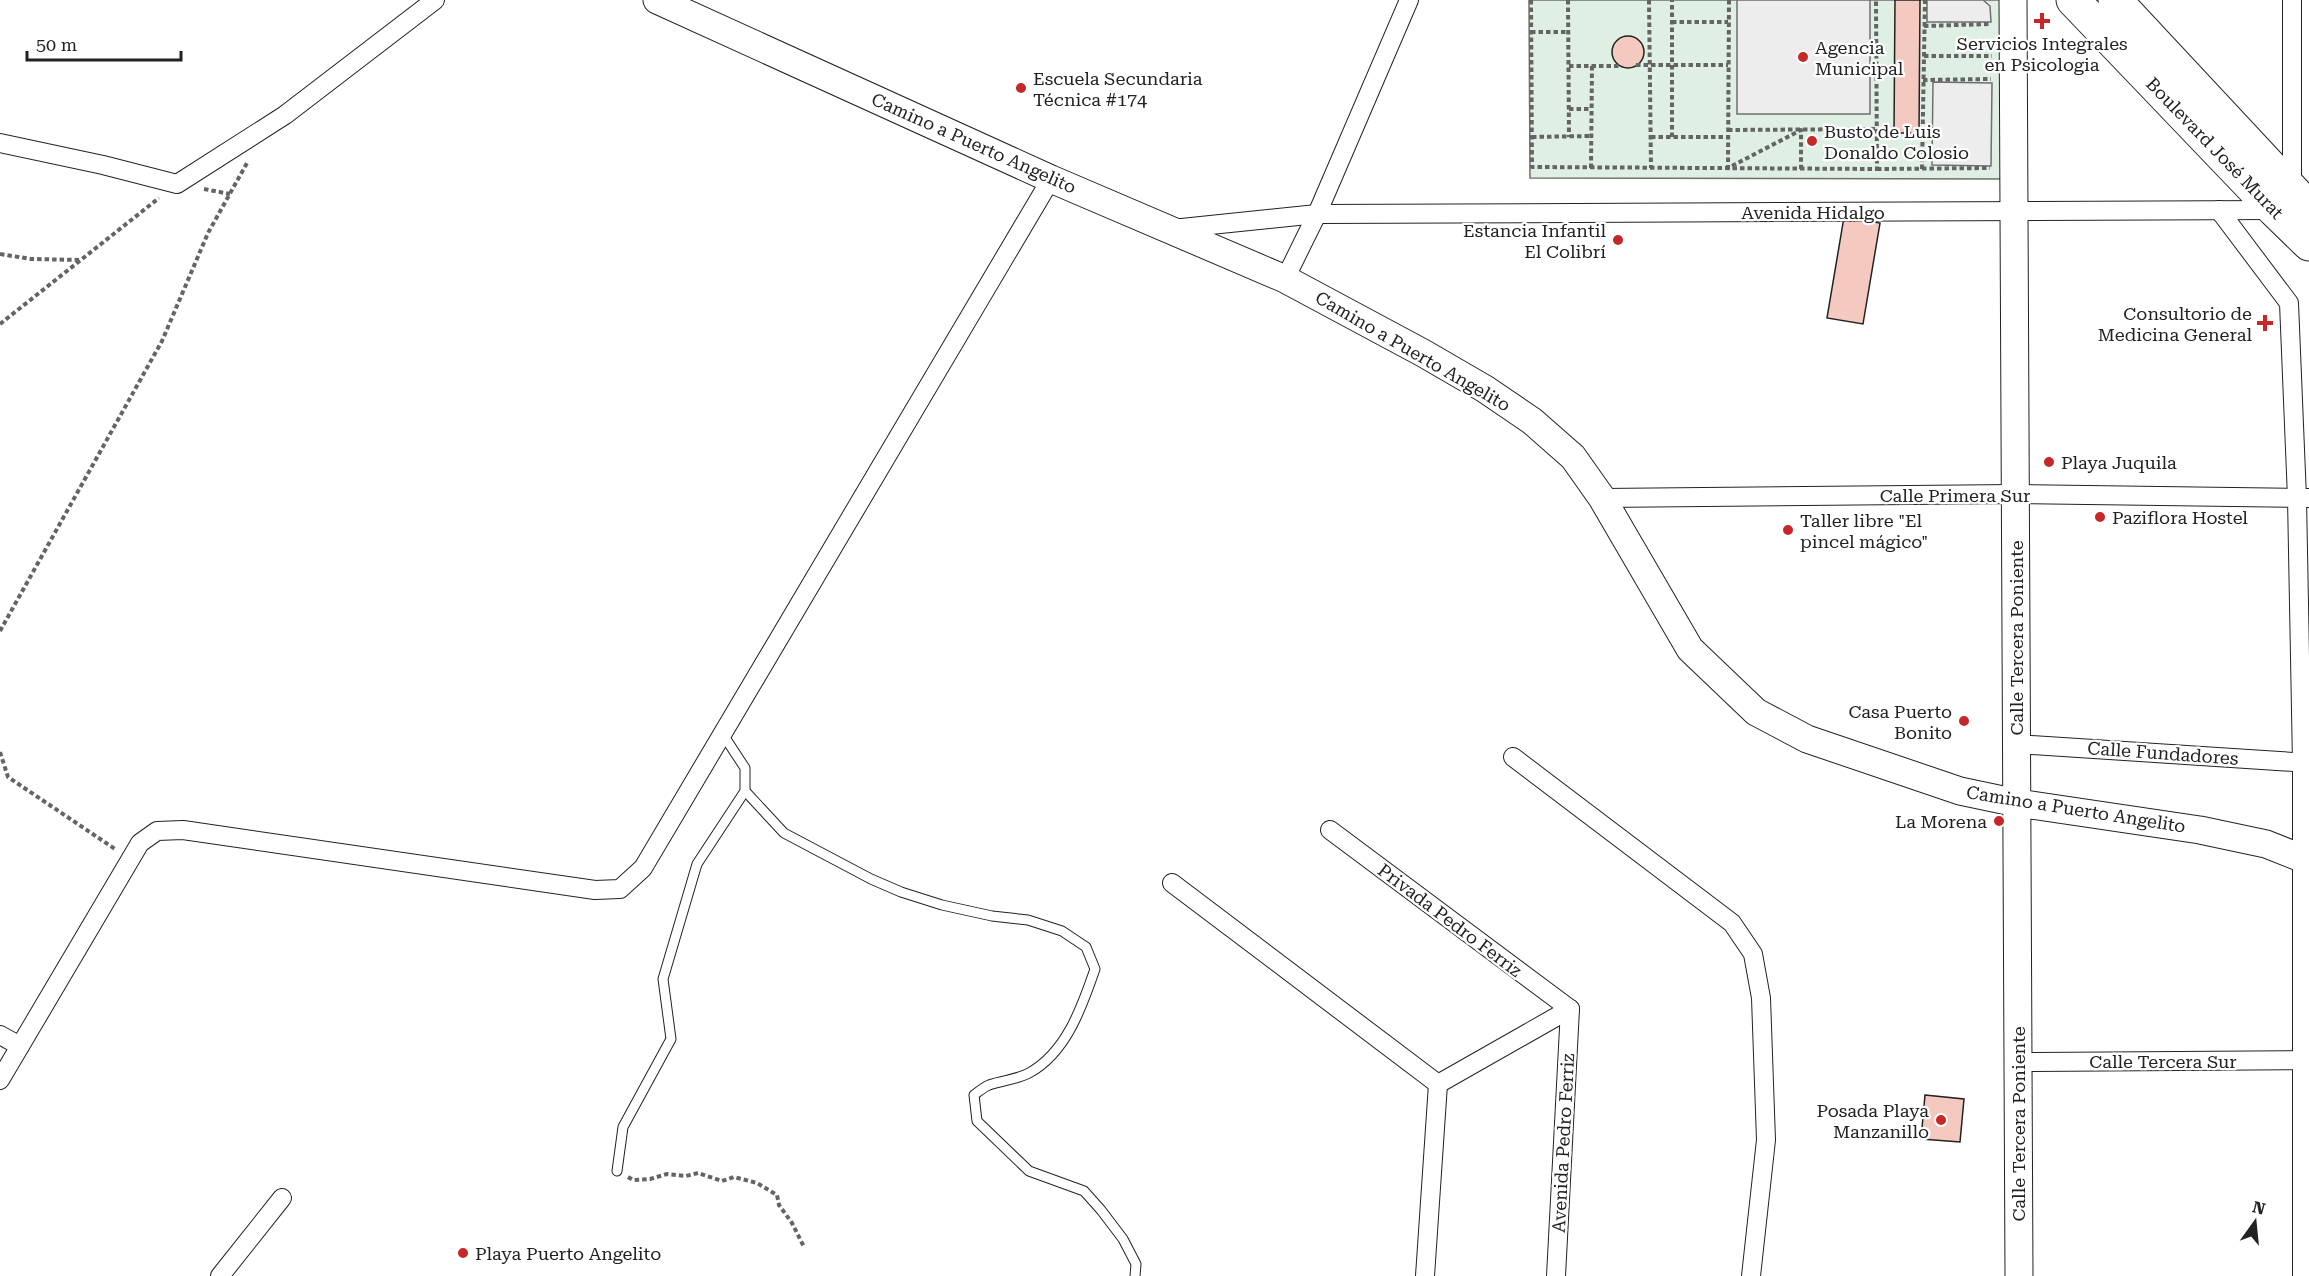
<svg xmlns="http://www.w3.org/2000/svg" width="2309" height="1276" font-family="'Roboto Serif',serif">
	<rect width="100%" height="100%" fill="#fff"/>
	<!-- green -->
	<polygon fill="#e0efe3" stroke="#6f6f6f" stroke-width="1.5" points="1529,0 1999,0 2006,5 2006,179 1530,178"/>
	<!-- parking -->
	<g fill="#ededed" stroke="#6f6f6f" stroke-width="1.5">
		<rect x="1737" y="0" width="133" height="114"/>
		<polygon points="1927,0 1983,0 1990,6 1991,22 1927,22"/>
		<polygon points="1933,82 1992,83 1991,166 1932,165"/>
	</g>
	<!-- building -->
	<g fill="#f3c9c0" stroke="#222" stroke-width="1.5">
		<polygon points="1895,0 1920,0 1919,133 1894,133"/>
		<circle cx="1628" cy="52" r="16"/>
		<polygon points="1844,217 1880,223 1863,324 1827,318"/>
		<polygon points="1925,1095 1964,1099 1960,1142 1921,1139"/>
	</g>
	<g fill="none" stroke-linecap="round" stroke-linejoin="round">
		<defs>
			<g id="lane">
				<path d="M745,791L784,833L871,879L901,892L942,905L992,916L1028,920L1062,931L1086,947L1095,969C1082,1007 1066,1053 1029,1073C1016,1080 1003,1080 989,1085C984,1087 978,1092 974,1095L977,1121L1029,1171L1084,1191L1101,1210L1123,1239L1136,1264L1135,1276"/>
				<polyline points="617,1171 623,1127 671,1039 663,979 697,864 745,791 745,768 722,733"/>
			</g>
			<g id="street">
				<polyline points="2292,0 2292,190"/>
				<polyline points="0,143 103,165 177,184 285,115 435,0"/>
				<polyline points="2219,210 2289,303 2297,498 2302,763 2302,1276"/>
				<polyline points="1172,229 1317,214 2274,210"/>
				<polyline points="1285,279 1317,214 1409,0"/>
				<polyline points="1602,498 2015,494 2308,498"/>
				<polyline points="2016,744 2309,763"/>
				<polyline points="1513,757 1732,923 1753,954 1761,998 1766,1140 1751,1276"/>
				<polyline points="1330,830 1570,1009"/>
				<polyline points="1172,883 1438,1084"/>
				<polyline points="0,1035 20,1046"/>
				<polyline points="2018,1062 2309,1060"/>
				<polyline points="0,1080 140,843 157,831 183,830 595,890 620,889 643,868 1051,179"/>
				<polyline points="1438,1084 1570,1009"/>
				<polyline points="220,1276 282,1198"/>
				<polyline points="1425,1276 1438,1084"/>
				<polyline points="1556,1276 1570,1009"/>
			</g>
			<g id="secondary">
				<polyline points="657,0 1051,179 1285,279 1423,353 1485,389 1532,421 1573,457 1602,498 1690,649 1756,712 1807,739 1960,791 2017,803 2200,830 2266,844 2309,861"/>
				<polyline points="2013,0 2019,1276"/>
			</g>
			<g id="highway">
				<polyline points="2073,0 2274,210 2309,244"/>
				<polyline points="2115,0 2309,208"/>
			</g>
		</defs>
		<!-- lane casing -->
		<use href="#lane" stroke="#222" stroke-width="11"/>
		<!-- street casing -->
		<use href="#street" stroke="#222" stroke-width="20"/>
		<!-- secondary casing -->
		<use href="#secondary" stroke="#222" stroke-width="29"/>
		<!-- highway casing -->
		<use href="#highway" stroke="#222" stroke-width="35"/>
		<!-- path -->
		<g stroke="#646464" stroke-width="4" stroke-dasharray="4.5 3" stroke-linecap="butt">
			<polyline points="1531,0 1532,167 1877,169 1876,0"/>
			<polyline points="1568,0 1569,137"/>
			<polyline points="1649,0 1651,168"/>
			<polyline points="1729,0 1728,168 1801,130 1801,169"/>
			<polyline points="1672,22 1728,22"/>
			<polyline points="1924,26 1990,24"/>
			<polyline points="1531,32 1569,32"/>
			<polyline points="1924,56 1992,56"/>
			<polyline points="1636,65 1728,65"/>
			<polyline points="1569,66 1620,66"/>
			<polyline points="1923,80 1991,79"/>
			<polyline points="1569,109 1591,109"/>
			<polyline points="1728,130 1877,129"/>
			<polyline points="1532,137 1591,136"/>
			<polyline points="1651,137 1728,137"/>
			<polyline points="1672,137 1672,0"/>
			<polyline points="1591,168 1592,66"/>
			<polyline points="1877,169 1990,168"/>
			<polyline points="1922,169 1925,0"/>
			<polyline points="204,189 230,194"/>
			<polyline points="0,254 31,259 81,260"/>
			<polyline points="0,324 159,198"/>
			<polyline points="0,631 162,341 208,233 247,163"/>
			<polyline points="0,752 8,777 115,849"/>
			<polyline points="628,1177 633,1180 650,1179 667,1174 686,1176 698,1173 722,1181 734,1177 757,1183 777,1195 779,1205 792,1223 804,1247"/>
		</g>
		<!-- lane -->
		<use href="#lane" stroke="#fff" stroke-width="9"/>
		<!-- street -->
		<use href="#street" stroke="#fff" stroke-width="18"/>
		<!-- secondary -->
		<use href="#secondary" stroke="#fff" stroke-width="27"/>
		<!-- highway -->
		<use href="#highway" stroke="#fff" stroke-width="33"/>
	</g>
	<!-- markers -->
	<g fill="#c62828" stroke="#fff" stroke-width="2">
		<path d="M2039 12h6v6h6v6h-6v6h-6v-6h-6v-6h6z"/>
		<circle cx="1803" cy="57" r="6"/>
		<circle cx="1021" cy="88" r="6"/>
		<circle cx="1812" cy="141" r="6"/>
		<circle cx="1618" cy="240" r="6"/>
		<path d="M2262 314h6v6h6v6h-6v6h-6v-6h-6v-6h6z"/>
		<circle cx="2049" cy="462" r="6"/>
		<circle cx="2100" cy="517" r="6"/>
		<circle cx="1788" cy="530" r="6"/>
		<circle cx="1964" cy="721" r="6"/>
		<circle cx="1999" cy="821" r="6"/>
		<circle cx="1941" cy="1120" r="6"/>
		<circle cx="463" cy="1253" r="6"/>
	</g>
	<g text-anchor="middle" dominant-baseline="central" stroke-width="4.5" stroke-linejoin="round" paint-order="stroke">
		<!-- poi labels -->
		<g font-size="18" fill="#222" stroke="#fff" text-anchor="start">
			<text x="2042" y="43" text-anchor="middle">Servicios Integrales<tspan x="2042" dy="21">en Psicologia</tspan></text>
			<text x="1815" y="47">Agencia<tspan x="1815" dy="21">Municipal</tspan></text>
			<text x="1033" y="78">Escuela Secundaria<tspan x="1033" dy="21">Técnica #174</tspan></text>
			<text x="1824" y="131">Busto de Luis<tspan x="1824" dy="21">Donaldo Colosio</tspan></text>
			<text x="1606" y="230" text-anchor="end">Estancia Infantil<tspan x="1606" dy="21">El Colibrí</tspan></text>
			<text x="2252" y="313" text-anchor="end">Consultorio de<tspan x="2252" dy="21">Medicina General</tspan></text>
			<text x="2061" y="462">Playa Juquila</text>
			<text x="2112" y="517">Paziflora Hostel</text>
			<text x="1800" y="520">Taller libre "El<tspan x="1800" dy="21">pincel mágico"</tspan></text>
			<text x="1952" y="711" text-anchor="end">Casa Puerto<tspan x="1952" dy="21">Bonito</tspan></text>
			<text x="1987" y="821" text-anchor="end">La Morena</text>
			<text x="1929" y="1110" text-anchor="end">Posada Playa<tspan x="1929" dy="21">Manzanillo</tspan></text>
			<text x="475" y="1253">Playa Puerto Angelito</text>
		</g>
		<!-- street labels -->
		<g font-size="18" fill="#222" stroke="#fff">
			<text transform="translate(974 143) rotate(24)">Camino a Puerto Angelito</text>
			<text transform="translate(2215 148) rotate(46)">Boulevard José Murat</text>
			<text x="1813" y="212">Avenida Hidalgo</text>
			<text transform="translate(1413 351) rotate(30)">Camino a Puerto Angelito</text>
			<text x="1955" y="495">Calle Primera Sur</text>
			<text transform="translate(2016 638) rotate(-90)">Calle Tercera Poniente</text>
			<text transform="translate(2163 753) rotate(4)">Calle Fundadores</text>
			<text transform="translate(2076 809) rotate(9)">Camino a Puerto Angelito</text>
			<text transform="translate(1450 920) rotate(37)">Privada Pedro Ferriz</text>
			<text x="2163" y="1061">Calle Tercera Sur</text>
			<text transform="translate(2018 1124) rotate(-90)">Calle Tercera Poniente</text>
			<text transform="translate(1563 1143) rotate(-87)">Avenida Pedro Ferriz</text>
		</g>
	</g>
	<!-- north arrow -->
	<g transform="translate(2255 1222) rotate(15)" stroke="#ffffff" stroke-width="4.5" paint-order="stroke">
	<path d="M0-4.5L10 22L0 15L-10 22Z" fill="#222222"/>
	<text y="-9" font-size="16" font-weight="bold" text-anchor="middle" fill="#222222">N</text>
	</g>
	<!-- scale -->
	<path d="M27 51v9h154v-9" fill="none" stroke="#222222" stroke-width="3"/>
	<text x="36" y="51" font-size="18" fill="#222222" stroke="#ffffff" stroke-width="4.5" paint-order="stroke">50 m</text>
</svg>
